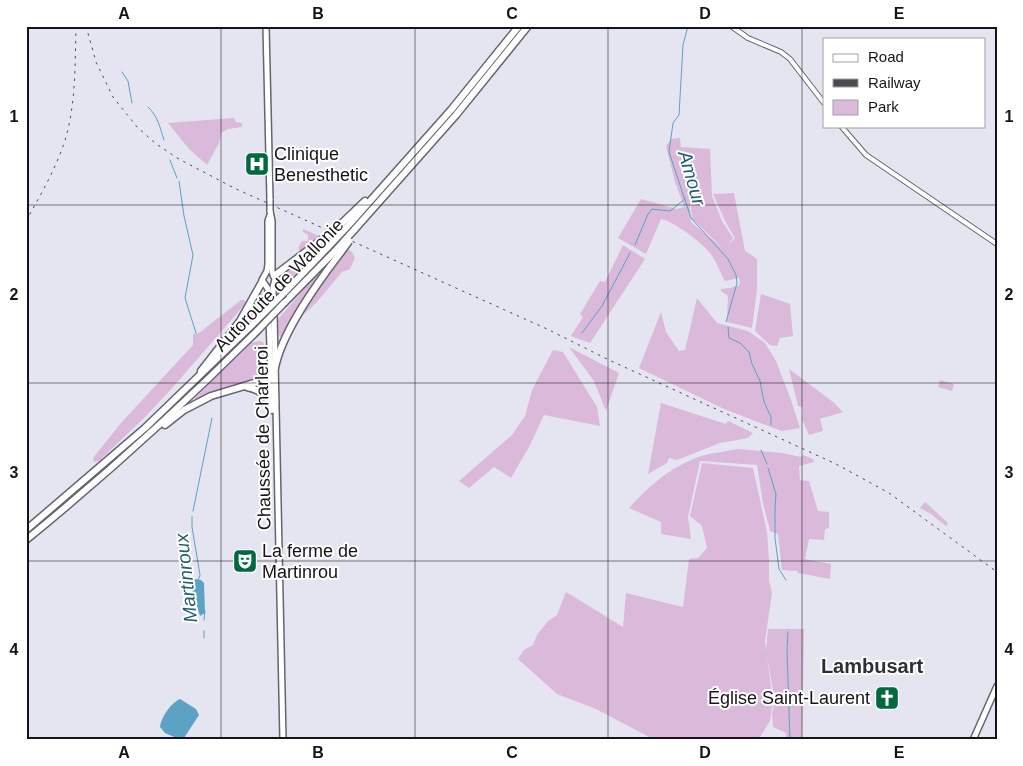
<svg xmlns="http://www.w3.org/2000/svg" width="1023" height="766" font-family="Arial,sans-serif">
	<rect width="100%" height="100%" fill="#e4e5f1"/>
	<!-- green -->
	<g fill="#dbb9da">
		<polygon points="234,118 236,122 242,123 242,127 228,129 221,133 219,143 207,165 189,149 168,123"/>
		<path d="M680,138L681,147L710,149L712,196L722,221L733,238L729,244L735,238L726,223L713,194L734,193L745,251L757,259V289L752,328L727,322L728,296L721,291V289L730,288L740,285L739,278L725,281C720,273 716,260 710,253C701,242 675,222 661,219L646,254L618,238L641,199L677,209L690,205L691,222L724,249L692,219L691,204L684,206L675,182L666,146L671,139Z"/>
		<polygon points="303,229 319,236 301,252 298,248 302,241 308,241 308,235 303,232"/>
		<polygon points="321,242 324,244 283,287 278,288 276,286 277,277"/>
		<polygon points="623,245 645,259 590,343 571,336 583,317 580,314 600,281 605,282"/>
		<polygon points="348,249 352,252 355,258 350,269 342,272 316,303 302,316 330,270"/>
		<path d="M322,269L325,270L283,339C276,336 278,326 278,319Z"/>
		<path d="M261,291C267,305 239,336 228,343L259,292Z"/>
		<polygon points="761,294 790,304 793,336 780,338 777,346 770,345 755,331"/>
		<polygon points="697,298 717,323 748,331 765,343 776,361 791,400 800,428 782,431 763,424 724,409 639,368 661,312 666,332 679,351 685,350"/>
		<polygon points="241,300 244,300 246,303 174,386 146,416 99,461 94,462 93,458 121,423 193,345 193,334 199,333"/>
		<polygon points="259,341 263,342 265,347 267,378 195,400 195,398 251,343"/>
		<polygon points="569,347 619,373 606,411 594,381"/>
		<polygon points="553,350 563,352 597,407 600,426 544,415 530,445 511,478 494,467 469,488 459,481 512,435 525,416 532,390"/>
		<polygon points="789,369 833,402 843,412 820,419 823,431 809,435 802,419 803,411 802,407 798,406"/>
		<polygon points="940,380 954,384 952,391 938,387"/>
		<polygon points="661,403 726,424 728,421 753,433 748,438 720,443 677,460 669,458 667,463 648,474"/>
		<path d="M738,449L782,453L801,457L803,455L813,459L814,462L799,466L800,480L809,481L818,511L829,512V528L825,529L824,540L809,539L805,559L831,564L830,579L798,573L797,571L782,570L778,534L770,531L763,503L757,465L700,461L688,517L691,539L661,534V522L629,508C647,488 667,470 693,459C707,453 723,452 738,449Z"/>
		<polygon points="702,463 753,468 767,532 769,560 769,580 772,593 765,641 766,651 768,629 804,629 802,740 786,740 786,733 773,727 772,714 775,701 767,656 773,702 770,721 758,740 655,740 596,709 557,694 518,659 524,650 533,645 537,635 548,621 557,615 566,592 623,627 626,593 683,607 689,559 698,558 707,548 702,526 690,516"/>
		<polygon points="925,502 948,523 946,526 931,514 920,508"/>
	</g>
	<!-- water -->
	<g fill="#5ba2c4">
		<polygon points="195,579 201,580 204,583 205,613 200,616 192,591 192,583"/>
		<path d="M180,699L196,709L199,715L184,738L181,740L165,733L160,727C161,717 171,703 180,699Z"/>
	</g>
	<g fill="none" stroke-linecap="round" stroke-linejoin="round">
		<!-- stream -->
		<g stroke="#5ba2c4" stroke-width="1">
			<polyline points="688,26 683,45 679,115 673,123 669,152 691,218 728,259 736,275 737,283 726,322"/>
			<polyline points="122,72 128,81 132,103"/>
			<path d="M148,107C158,116 160,128 164,140"/>
			<polyline points="170,160 177,178"/>
			<polyline points="179,181 184,216 193,255 185,298 196,333"/>
			<polyline points="635,245 648,214 652,209 670,211 685,199"/>
			<polyline points="728,327 729,338 740,343 749,352 752,364 760,381 764,402 771,417 771,425"/>
			<polyline points="582,333 602,306 630,253"/>
			<polyline points="761,450 767,464"/>
			<polyline points="768,468 776,494 775,507 775,538 779,569 786,580"/>
			<polyline points="193,511 212,418"/>
			<polyline points="192,516 192,527 200,575 198,581"/>
			<polyline points="204,620 205,611"/>
			<polyline points="204,631 204,638"/>
			<polyline points="788,632 787,650 790,740"/>
		</g>
		<defs>
			<g id="minor">
				<polyline points="731,26 748,38 781,52 790,59 824,103"/>
				<polyline points="841,126 866,155 997,244"/>
			</g>
			<g id="major">
				<polyline points="266,26 270,200"/>
				<polyline points="270,211 272,221 272,272 275,279 273,287 273,304"/>
				<polyline points="269,310 268,289 262,280 267,271 268,264 268,221 270,215"/>
				<polyline points="274,313 283,740"/>
				<polyline points="269,318 272,407"/>
				<polyline points="973,740 997,686"/>
			</g>
			<g id="highway">
				<polyline points="341,224 365,201"/>
				<polyline points="347,227 451,110 519,26"/>
				<polyline points="354,230 456,115 528,26"/>
				<polyline points="274,276 320,241"/>
				<polyline points="284,293 329,246"/>
				<polyline points="284,303 336,250"/>
				<path d="M275,368C282,331 318,282 341,252"/>
				<polyline points="201,371 240,321 262,282"/>
				<path d="M247,387C262,390 268,397 272,410"/>
				<polyline points="165,425 184,410 211,396 271,378"/>
				<polyline points="26,530 145,428 257,320"/>
				<path d="M26,540C107,474 184,404 258,330"/>
			</g>
		</defs>
		<!-- minor casing -->
		<use href="#minor" stroke="#63656f" stroke-width="6"/>
		<!-- major casing -->
		<use href="#major" stroke="#63656f" stroke-width="8"/>
		<!-- highway casing -->
		<use href="#highway" stroke="#63656f" stroke-width="9"/>
		<!-- minor -->
		<use href="#minor" stroke="#fff" stroke-width="4"/>
		<!-- major -->
		<use href="#major" stroke="#fff" stroke-width="5"/>
		<!-- highway -->
		<use href="#highway" stroke="#fff" stroke-width="6"/>
		<!-- rail -->
		<g stroke="#4b4b52" stroke-width="1" stroke-dasharray="2.5 5" stroke-linecap="butt">
			<polyline points="86,26 96,62 113,97 137,127 155,143 177,158 234,188 547,329 609,360 836,464 889,493 997,572"/>
			<path d="M26,221C41,194 57,167 66,137C76,101 75,63 76,26"/>
		</g>
		<defs>
			<polyline id="major-bridge" points="270,200 270,211"/>
			<g id="highway-bridge">
				<polyline points="320,241 341,224"/>
				<polyline points="329,246 347,227"/>
				<polyline points="336,250 354,230"/>
				<polyline points="341,252 349,241"/>
				<polyline points="257,320 284,293"/>
				<polyline points="258,330 284,303"/>
			</g>
		</defs>
		<!-- major-bridge casing -->
		<use href="#major-bridge" stroke="#63656f" stroke-width="8" stroke-linecap="butt"/>
		<!-- highway-bridge casing -->
		<use href="#highway-bridge" stroke="#63656f" stroke-width="9" stroke-linecap="butt"/>
		<!-- major-bridge -->
		<use href="#major-bridge" stroke="#fff" stroke-width="5"/>
		<!-- highway-bridge -->
		<use href="#highway-bridge" stroke="#fff" stroke-width="6"/>
	</g>
	<!-- grid -->
	<path fill="none" stroke="#151519" stroke-width="1" stroke-opacity="0.55" d="M221,26V740M415,26V740M608,26V740M802,26V740M26,205H997M26,383H997M26,561H997"/>
	<!-- icons -->
	<defs>
		<symbol id="hospital-square" viewBox="-11 -11 22 22"><rect x="-9" y="-9" width="18" height="18" rx="4" fill="#00693f" stroke="#fff"/><path d="M-5-5h3v3.5h4V-5h3V5h-3V1.5h-4V5h-3Z" fill="#fff"/></symbol>
		<symbol id="theatre-square" viewBox="-11 -11 22 22"><rect x="-9" y="-9" width="18" height="18" rx="4" fill="#00693f" stroke="#fff"/><path d="M-5-5.5Q0-4 5-5.5V0Q5 5 0 6Q-5 5-5 0ZM-3.3-2.5H-1v1.5H-3.3ZM1-2.5H3.3v1.5H1ZM-2.8 1Q0 5.5 2.8 1Z" fill="#fff"/></symbol>
		<symbol id="church-square" viewBox="-11 -11 22 22"><rect x="-9" y="-9" width="18" height="18" rx="4" fill="#00693f" stroke="#fff"/><path d="M-1.2-6h2.4v3.5h3.3v2.4h-3.3V6h-2.4V-.1h-3.3v-2.4h3.3Z" fill="#fff"/></symbol>
	</defs>
	<g fill-rule="evenodd">
		<use href="#hospital-square" x="243" y="150" width="28" height="28"/>
		<use href="#theatre-square" x="231" y="547" width="28" height="28"/>
		<use href="#church-square" x="873" y="684" width="28" height="28"/>
	</g>
	<g text-anchor="middle" dominant-baseline="central" stroke-width="4" stroke-linejoin="round" paint-order="stroke">
		<!-- poi labels -->
		<g font-size="18" fill="#151519" stroke="#fff" text-anchor="start">
			<text x="274" y="154">Clinique<tspan x="274" dy="21">Benesthetic</tspan></text>
			<text x="262" y="551">La ferme de<tspan x="262" dy="21">Martinrou</tspan></text>
			<text x="870" y="698" text-anchor="end">Église Saint-Laurent</text>
		</g>
		<!-- street labels -->
		<g font-size="18" fill="#151519" stroke="#fff">
			<text transform="translate(279 285) rotate(-46)">Autoroute de Wallonie</text>
			<text transform="translate(263 438) rotate(-91)">Chaussée de Charleroi</text>
		</g>
		<!-- water labels -->
		<g font-size="19" font-style="italic" fill="#255d75" stroke="#fff">
			<text transform="translate(692 178) rotate(74)">Amour</text>
			<text transform="translate(186 578) rotate(-96)">Martinroux</text>
		</g>
		<!-- quarter labels -->
		<g font-size="20" font-weight="bold" fill="#2d2f37" stroke="#fff">
			<text x="872" y="666">Lambusart</text>
		</g>
	</g>
	<!-- border -->
	<rect width="1023" height="766" fill="none" stroke="#ffffff" stroke-width="55"/>
	<!-- legend -->
	<rect x="823" y="38" width="162" height="90" fill="#ffffff" stroke="#a1a1a3"/>
	<rect x="833" y="54" width="25" height="8" fill="#ffffff" stroke="#a1a1a3"/>
	<text x="868" y="62" font-size="15" fill="#151519">Road</text>
	<rect x="833" y="79" width="25" height="8" fill="#4b4b52" stroke="#a1a1a3"/>
	<text x="868" y="88" font-size="15" fill="#151519">Railway</text>
	<rect x="833" y="100" width="25" height="15" fill="#dbb9da" stroke="#a1a1a3"/>
	<text x="868" y="112" font-size="15" fill="#151519">Park</text>
	<rect x="28" y="28" width="968" height="710" fill="none" stroke="#151519" stroke-width="2"/>
	<g font-size="16" text-anchor="middle" font-weight="bold" fill="#151519">
		<text x="124" y="19">A</text>
		<text x="318" y="19">B</text>
		<text x="512" y="19">C</text>
		<text x="705" y="19">D</text>
		<text x="899" y="19">E</text>
		<text x="14" y="122">1</text>
		<text x="1009" y="122">1</text>
		<text x="14" y="300">2</text>
		<text x="1009" y="300">2</text>
		<text x="14" y="478">3</text>
		<text x="1009" y="478">3</text>
		<text x="14" y="655">4</text>
		<text x="1009" y="655">4</text>
		<text x="124" y="758">A</text>
		<text x="318" y="758">B</text>
		<text x="512" y="758">C</text>
		<text x="705" y="758">D</text>
		<text x="899" y="758">E</text>
	</g>
</svg>
